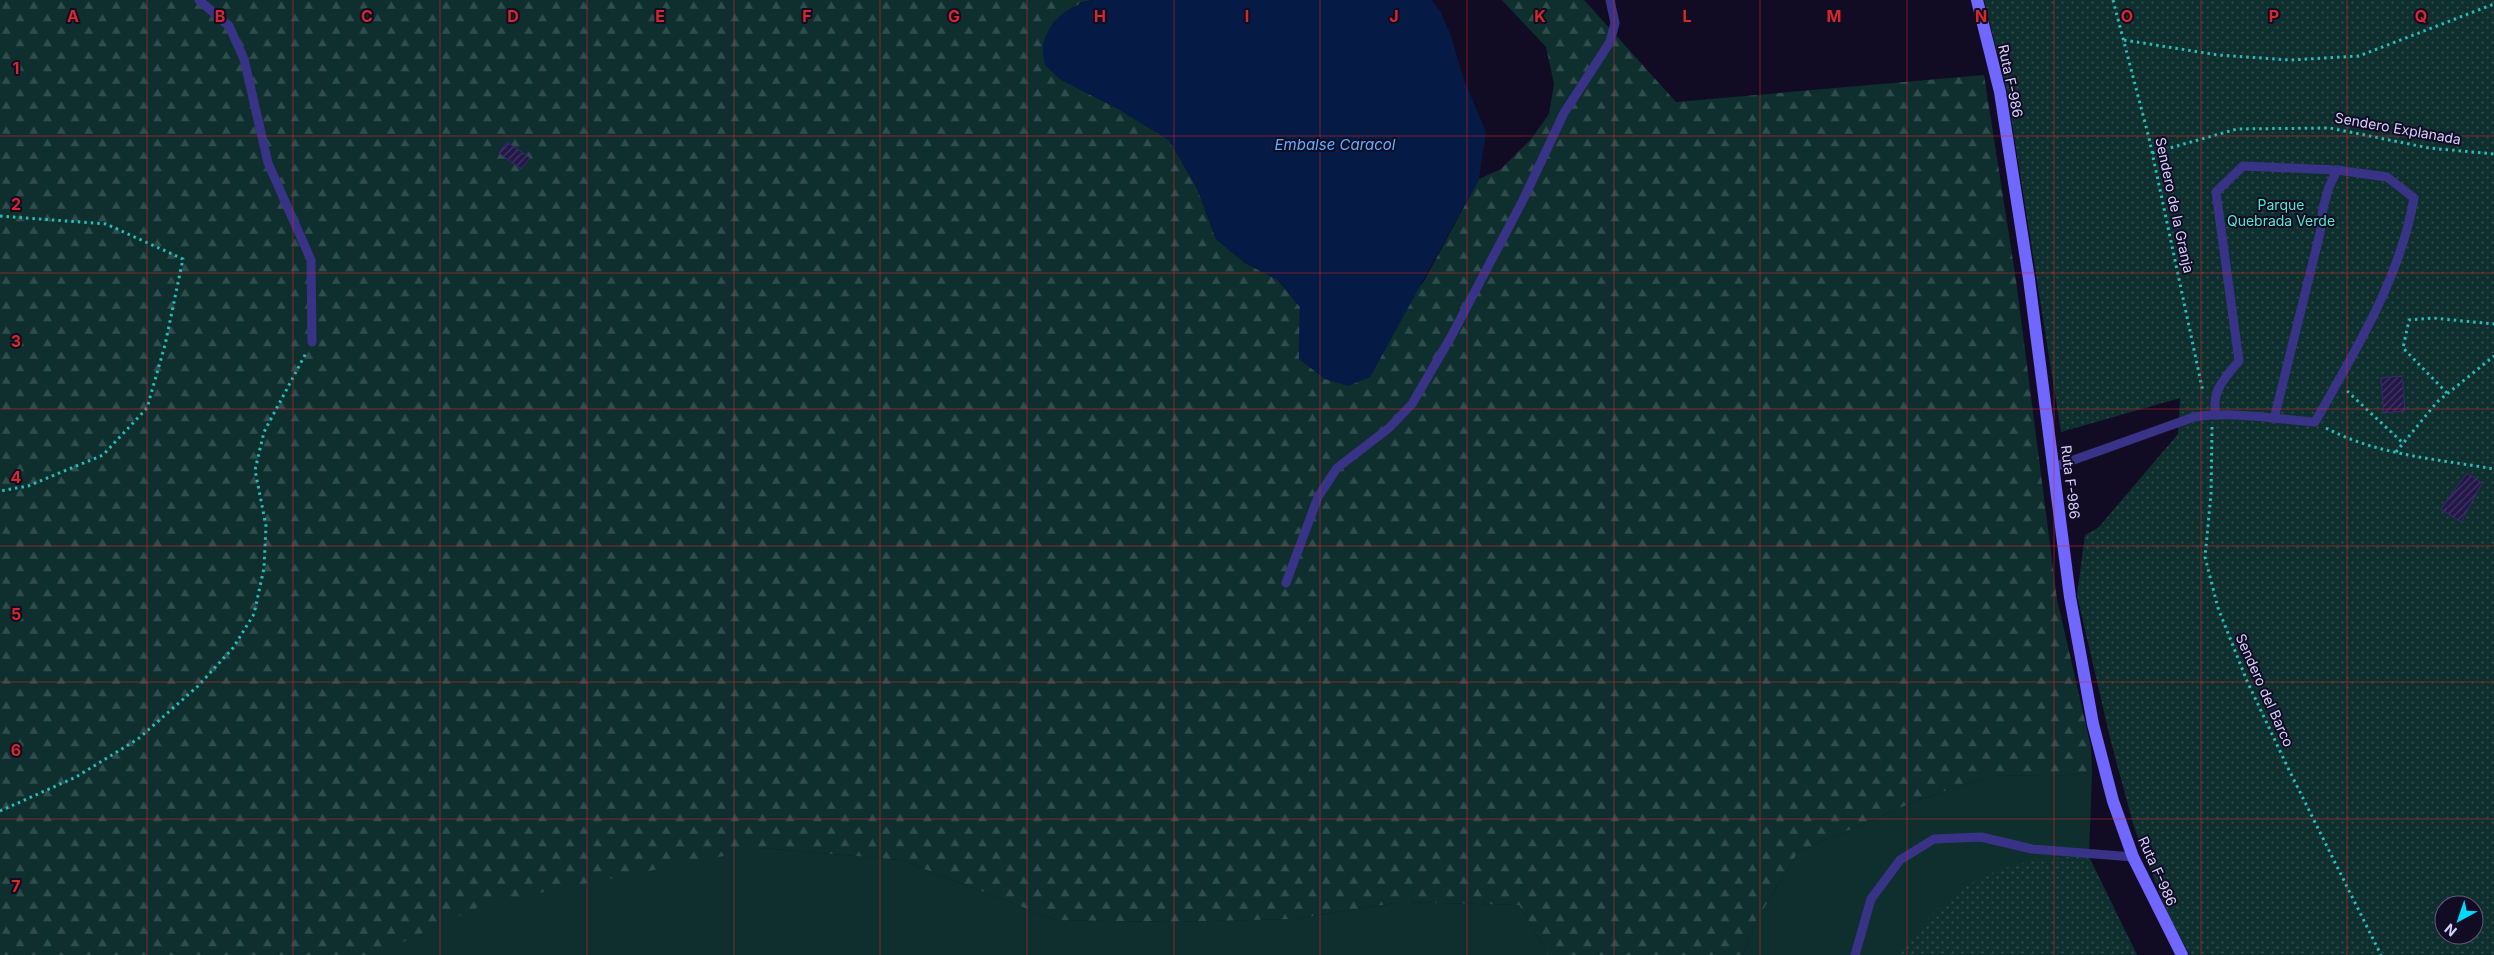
<svg xmlns="http://www.w3.org/2000/svg" width="2494" height="955" font-family="Inter,sans-serif">
	<defs>
		<pattern id="forest-firs" width="22" height="20" patternUnits="userSpaceOnUse" patternTransform="scale(1.25)"><rect width="22" height="20" fill="#0f2f2f"/><path d="M5 1l3.5 6h-7zM16 11l3.5 6h-7z" fill="#314c4e"/></pattern>
		<pattern id="park-dots" width="8" height="8" patternUnits="userSpaceOnUse" patternTransform="scale(1.25)"><rect width="8" height="8" fill="#0f2f2f"/><path d="M2 2h.1M6 6h.1" fill="none" stroke="#314c4e" stroke-width="1.8" stroke-linecap="round"/></pattern>
		<pattern id="building-hatch" width="6" height="6" patternUnits="userSpaceOnUse" patternTransform="scale(1.25)"><rect width="6" height="6" fill="#221747"/><path d="M-1 1l2-2M0 6l6-6M5 7l2-2" fill="none" stroke="#413863"/></pattern>
	</defs>
	<rect width="100%" height="100%" fill="#110c24"/>
	<!-- green -->
	<g fill="#0f2f2f">
		<polygon points="2092,773 2089,857 2137,955 1743,955 1757,920 1798,852 1916,801 1992,775 2055,776"/>
		<polygon points="763,848 901,860 1056,920 1173,922 1294,919 1401,902 1519,905 1548,955 327,955 479,884"/>
	</g>
	<!-- forest -->
	<polygon fill="url(#forest-firs)" points="0,0 1093,0 1079,3 1120,110 1169,140 1197,188 1216,239 1245,263 1278,280 1300,307 1299,359 1423,283 1479,179 1501,169 1532,138 1549,114 1554,84 1546,47 1502,0 1584,0 1676,102 1984,75 2016,280 2057,599 2091,747 2092,773 2055,776 1992,775 1916,801 1798,852 1757,920 1743,955 1548,955 1519,905 1401,902 1294,919 1173,922 1056,920 901,860 763,848 485,904 375,955 0,955"/>
	<!-- park -->
	<g fill="url(#park-dots)" fill-rule="evenodd">
		<path d="M1984,0H2494V955H2190L2168,915L2134,827L2111,742L2077,595L2085,535L2098,528L2178,434L2180,398L2061,432L2007,91ZM2444,905H2474V935H2444Z"/>
		<path d="M2067,857H2089L2137,955H1900C1940,892 1993,861 2067,857Z"/>
	</g>
	<!-- water -->
	<path fill="#051a44" d="M1093,0H1432L1441,13L1450,33L1464,80L1486,132L1479,179L1370,377L1348,386L1325,379L1299,359L1300,307L1278,280L1245,263L1216,239L1197,188L1169,140L1120,110L1061,80L1045,65C1044,59 1042,51 1043,45C1048,20 1070,5 1093,0Z"/>
	<!-- building -->
	<g fill="url(#building-hatch)" stroke="#382775">
		<polygon points="507,142 530,158 521,169 499,153"/>
		<polygon points="2402,376 2405,411 2384,413 2381,378"/>
		<polygon points="2467,473 2482,483 2461,522 2441,509"/>
	</g>
	<g fill="none" stroke-linecap="round" stroke-linejoin="round">
		<!-- path -->
		<g stroke="#24bfba" stroke-width="3" stroke-dasharray="2.5 4" stroke-linecap="butt">
			<polyline points="2113,0 2149,138 2203,392"/>
			<polyline points="2124,40 2218,55 2290,60 2359,56 2494,4"/>
			<polyline points="2152,153 2237,129 2330,128 2429,148 2494,154"/>
			<polyline points="0,216 106,224 183,259 165,345 147,408 103,455 28,486 0,491"/>
			<polyline points="2347,391 2403,443"/>
			<polyline points="2447,393 2403,348 2409,320 2433,318 2494,324"/>
			<polyline points="2212,427 2211,494 2205,557 2218,608 2247,681 2288,768 2381,955"/>
			<path d="M2326,428C2377,455 2437,459 2494,469"/>
			<polyline points="2396,452 2437,402 2494,356"/>
			<polyline points="0,811 76,777 138,739 198,686 233,648 254,614 264,568 266,526 255,470 264,432 306,353"/>
		</g>
		<!-- service -->
		<g stroke="#393388" stroke-width="9">
			<polyline points="199,0 229,26 244,59 268,163 311,260 312,342"/>
			<path d="M2216,415C2211,391 2224,379 2239,361L2216,192L2243,166L2337,170"/>
			<path d="M2054,467L2194,417C2233,411 2276,419 2315,422C2355,351 2400,279 2414,198L2387,177L2337,170L2329,187L2323,208L2320,233L2274,419"/>
			<polyline points="1286,583 1318,497 1337,468 1389,428 1412,404 1452,335 1523,200 1564,113 1610,42 1615,23 1610,0"/>
			<polyline points="1855,955 1871,899 1900,860 1934,839 1981,837 2032,849 2133,857"/>
		</g>
		<!-- secondary -->
		<polyline stroke="#6f67ff" stroke-width="12" points="1977,0 2000,92 2029,279 2070,597 2093,724 2113,801 2133,857 2182,955"/>
	</g>
	<!-- grid -->
	<path fill="none" stroke="#d62828" stroke-width="1" stroke-opacity="0.55" d="M147,0V955M293,0V955M440,0V955M587,0V955M734,0V955M880,0V955M1027,0V955M1174,0V955M1320,0V955M1467,0V955M1614,0V955M1760,0V955M1907,0V955M2054,0V955M2201,0V955M2347,0V955M0,136H2494M0,273H2494M0,409H2494M0,546H2494M0,682H2494M0,819H2494"/>
	<g text-anchor="middle" dominant-baseline="central" stroke-width="4" stroke-linejoin="round" paint-order="stroke">
		<!-- street labels -->
		<g font-size="14" fill="#d6d0ff" stroke="#110c24">
			<text transform="translate(2011 81) rotate(78)">Ruta F-986</text>
			<text transform="translate(2398 128) rotate(10)">Sendero Explanada</text>
			<text transform="translate(2175 205) rotate(78)">Sendero de la Granja</text>
			<text transform="translate(2071 482) rotate(83)">Ruta F-986</text>
			<text transform="translate(2265 690) rotate(66)">Sendero del Barco</text>
			<text transform="translate(2158 871) rotate(66)">Ruta F-986</text>
		</g>
		<!-- park labels -->
		<g font-size="14" fill="#51e9c8" stroke="#110c24">
			<text x="2281" y="204">Parque<tspan x="2281" dy="16">Quebrada Verde</tspan></text>
		</g>
		<!-- water labels -->
		<g font-size="15" font-style="italic" fill="#5eb0ff" stroke="#110c24">
			<text x="1335" y="144">Embalse Caracol</text>
		</g>
	</g>
	<g font-size="16" text-anchor="middle" font-weight="bold" fill="#d62828" stroke="#110c24" stroke-width="4" stroke-linejoin="round" paint-order="stroke">
		<text x="73" y="22">A</text>
		<text x="220" y="22">B</text>
		<text x="367" y="22">C</text>
		<text x="513" y="22">D</text>
		<text x="660" y="22">E</text>
		<text x="807" y="22">F</text>
		<text x="954" y="22">G</text>
		<text x="1100" y="22">H</text>
		<text x="1247" y="22">I</text>
		<text x="1394" y="22">J</text>
		<text x="1540" y="22">K</text>
		<text x="1687" y="22">L</text>
		<text x="1834" y="22">M</text>
		<text x="1981" y="22">N</text>
		<text x="2127" y="22">O</text>
		<text x="2274" y="22">P</text>
		<text x="2421" y="22">Q</text>
		<text x="16" y="74">1</text>
		<text x="16" y="210">2</text>
		<text x="16" y="347">3</text>
		<text x="16" y="483">4</text>
		<text x="16" y="620">5</text>
		<text x="16" y="756">6</text>
		<text x="16" y="892">7</text>
	</g>
	<!-- north arrow -->
	<g transform="translate(2459 920) rotate(220)"><circle r="24" fill="#110c24" stroke="#605a7c"/>
	<path d="M0-4L9 19L0 12L-9 19Z" fill="#00dbfb"/>
	<text y="-8" font-size="14" font-weight="bold" text-anchor="middle" fill="#d6d0ff">N</text>
	</g>
</svg>
